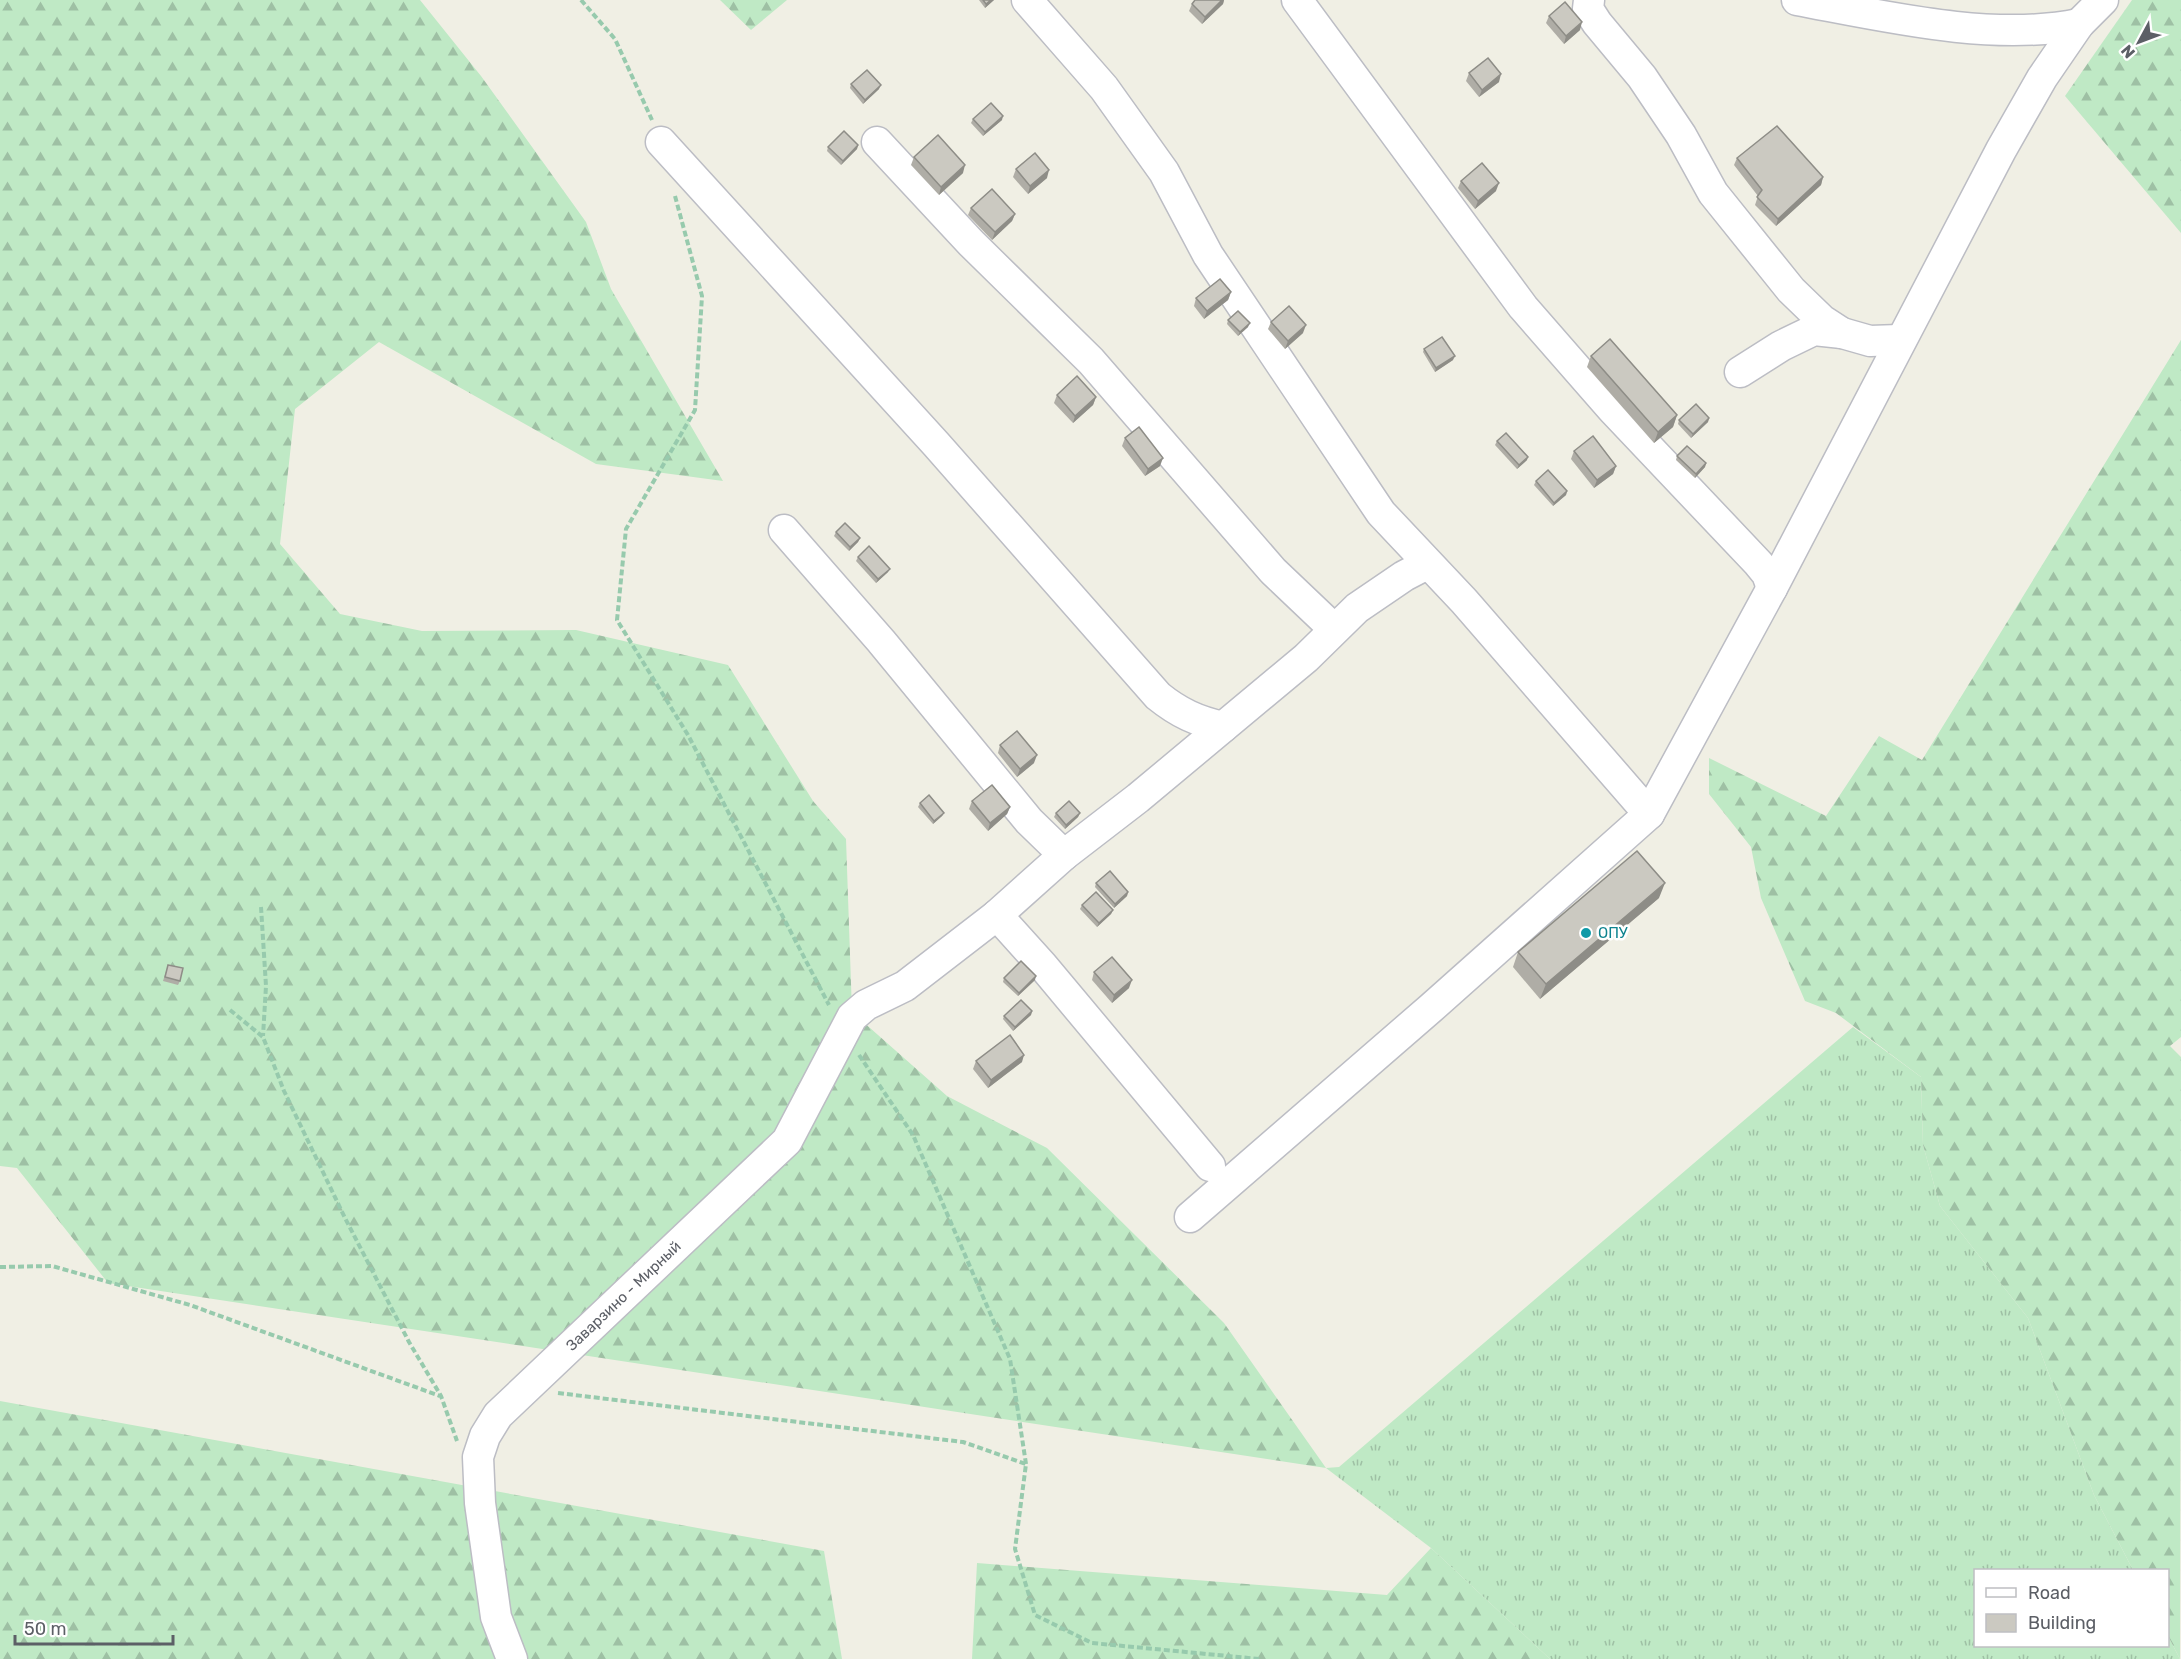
<svg xmlns="http://www.w3.org/2000/svg" width="2181" height="1659" font-family="Rubik,sans-serif">
	<defs>
		<pattern id="grass-tufts" width="24" height="20" patternUnits="userSpaceOnUse" patternTransform="scale(1.5)"><rect width="24" height="20" fill="#bfe9c5"/><path d="M3 7l-1-3M5 7V3M7 7l1-3M15 17l-1-3M17 17v-4M19 17l1-3" fill="none" stroke="#9ec0a4"/></pattern>
		<pattern id="forest-firs" width="22" height="20" patternUnits="userSpaceOnUse" patternTransform="scale(1.5)"><rect width="22" height="20" fill="#bfe9c5"/><path d="M5 1l3.5 6h-7zM16 11l3.5 6h-7z" fill="#9ec0a4"/></pattern>
	</defs>
	<rect width="100%" height="100%" fill="#f0efe4"/>
	<!-- grass -->
	<polygon fill="url(#grass-tufts)" points="1853,1027 1921,1077 1923,1145 1940,1206 2028,1318 2094,1495 2133,1570 1976,1570 1976,1646 2168,1646 2168,1636 2180,1659 1550,1659 1431,1548 1326,1468 1339,1467"/>
	<!-- forest -->
	<g fill="url(#forest-firs)">
		<polygon points="0,0 420,0 481,76 586,222 611,289 723,481 596,464 379,342 295,409 280,544 340,614 422,631 576,630 728,665 813,801 846,839 852,1012 947,1096 1047,1148 1224,1323 1326,1468 108,1283 17,1168 0,1166"/>
		<polygon points="720,0 787,0 751,30"/>
		<polygon points="2132,0 2181,0 2181,233 2065,96"/>
		<polygon points="2181,340 2181,1037 2170,1046 2181,1057 2180,1659 2168,1636 2168,1570 2133,1570 2094,1495 2028,1318 1940,1206 1923,1145 1921,1077 1836,1013 1805,1001 1761,898 1751,847 1709,794 1709,758 1826,816 1879,736 1922,760"/>
		<polygon points="0,1401 824,1551 842,1659 0,1659"/>
		<polygon points="1431,1548 1550,1659 972,1659 977,1563 1387,1595"/>
	</g>
	<g fill="none" stroke-linecap="round" stroke-linejoin="round">
		<defs>
			<g id="minor">
				<polyline points="1027,0 1104,88 1164,172 1208,255 1381,513 1464,601 1649,814"/>
				<polyline points="1297,0 1523,307 1612,409 1758,563 1767,574 1772,588"/>
				<polyline points="1589,0 1588,9 1597,23 1642,77 1681,135 1713,193 1791,290 1822,320 1842,333 1870,341 1899,340"/>
				<path d="M1797,0C1883,16 1993,42 2079,24"/>
				<path d="M661,142L936,444L1158,696C1179,713 1197,721 1223,727"/>
				<polyline points="877,142 971,243 1091,361 1273,571 1334,629"/>
				<polyline points="1740,372 1781,346 1814,330 1842,333"/>
				<polyline points="784,530 881,641 1029,821 1064,855"/>
				<polyline points="997,915 1043,966 1210,1166"/>
				<polyline points="1190,1217 1431,1008 1649,814 1772,588 2001,150 2042,78 2079,24 2103,0"/>
				<path id="s1" d="M512,1659L496,1617L480,1503L478,1457L485,1436L498,1415L787,1141L852,1017L866,1005L905,986L997,915L1064,855L1138,798L1306,658L1357,608L1404,576L1427,564"/>
			</g>
		</defs>
		<!-- minor casing -->
		<use href="#minor" stroke="#bcbdc4" stroke-width="33"/>
		<!-- path -->
		<g stroke="#97caad" stroke-width="4" stroke-dasharray="6 3" stroke-linecap="butt">
			<polyline points="581,0 615,39 652,120"/>
			<polyline points="675,196 702,296 695,410 626,529 617,620 688,735 829,1005"/>
			<polyline points="261,907 266,986 263,1036"/>
			<polyline points="230,1010 263,1037 284,1091 345,1218 409,1342 441,1396 457,1441"/>
			<polyline points="859,1055 913,1135 1010,1359 1026,1464"/>
			<polyline points="0,1267 52,1266 190,1305 440,1396"/>
			<polyline points="558,1393 963,1442 1026,1464 1015,1549 1035,1615 1092,1643 1259,1659"/>
		</g>
		<!-- minor -->
		<use href="#minor" stroke="#fff" stroke-width="30"/>
	</g>
	<!-- wall -->
	<g fill="#afada6">
		<polygon points="979,0 994,0 985,8"/>
		<polygon points="1195,0 1224,0 1223,4 1202,24 1189,11 1192,4"/>
		<polygon points="1549,16 1580,30 1564,44 1546,23"/>
		<polygon points="1469,73 1499,82 1479,97 1466,81"/>
		<polygon points="851,84 879,89 863,104 850,88"/>
		<polygon points="973,119 1002,120 983,136 971,123"/>
		<polygon points="858,145 857,149 841,165 827,151 828,147"/>
		<polygon points="914,157 963,173 939,195 911,165"/>
		<polygon points="1737,158 1823,177 1821,185 1776,226 1755,205 1758,196 1734,165"/>
		<polygon points="1016,169 1047,178 1028,194 1013,177"/>
		<polygon points="1461,181 1496,191 1475,209 1458,188"/>
		<polygon points="971,208 1015,214 1012,221 992,240 968,215"/>
		<polygon points="1231,292 1228,300 1204,319 1194,306 1196,298"/>
		<polygon points="1228,320 1248,327 1238,336 1227,324"/>
		<polygon points="1271,322 1303,333 1285,349 1268,329"/>
		<polygon points="1424,349 1453,360 1435,372 1423,352"/>
		<polygon points="1591,356 1677,415 1673,427 1654,443 1587,367"/>
		<polygon points="1057,395 1096,397 1093,405 1073,423 1054,403"/>
		<polygon points="1709,418 1708,422 1691,438 1678,424 1679,420"/>
		<polygon points="1125,438 1160,466 1145,476 1122,446"/>
		<polygon points="1497,441 1527,460 1517,469 1495,445"/>
		<polygon points="1574,451 1616,466 1613,474 1594,488 1571,459"/>
		<polygon points="1677,456 1706,463 1705,467 1695,478 1676,460"/>
		<polygon points="1536,481 1567,491 1566,495 1553,506 1534,485"/>
		<polygon points="836,532 860,538 858,542 849,551 834,536"/>
		<polygon points="858,557 888,572 876,583 856,561"/>
		<polygon points="1000,745 1034,763 1017,777 998,753"/>
		<polygon points="972,801 1010,807 1007,814 988,831 969,809"/>
		<polygon points="920,803 944,813 942,816 933,824 918,807"/>
		<polygon points="1056,813 1080,813 1078,817 1065,829 1054,817"/>
		<polygon points="1096,883 1128,892 1127,896 1114,908 1095,887"/>
		<polygon points="1659,898 1540,999 1513,967 1518,952"/>
		<polygon points="1082,905 1113,910 1111,914 1097,927 1080,909"/>
		<polygon points="168,965 180,981 178,985 163,981"/>
		<polygon points="1094,972 1129,988 1112,1003 1092,980"/>
		<polygon points="1004,978 1035,980 1018,996 1003,982"/>
		<polygon points="1032,1011 1031,1015 1013,1031 1003,1019 1004,1016"/>
		<polygon points="976,1061 1022,1062 988,1088 973,1069"/>
	</g>
	<!-- shaded-wall -->
	<g fill="#8e8d87">
		<polygon points="991,0 994,0 985,8 986,4"/>
		<polygon points="1222,0 1224,0 1223,4 1202,24 1205,17"/>
		<polygon points="1582,22 1580,30 1564,44 1566,36"/>
		<polygon points="1501,74 1499,82 1479,97 1482,90"/>
		<polygon points="881,85 879,89 863,104 865,100"/>
		<polygon points="1003,116 1002,120 983,136 985,132"/>
		<polygon points="858,145 857,149 841,165 843,161"/>
		<polygon points="965,165 963,173 939,195 941,187"/>
		<polygon points="1049,170 1047,178 1028,194 1030,186"/>
		<polygon points="1823,177 1821,185 1776,226 1778,219"/>
		<polygon points="1499,183 1496,191 1475,209 1478,201"/>
		<polygon points="1015,214 1012,221 992,240 995,232"/>
		<polygon points="1231,292 1228,300 1204,319 1207,311"/>
		<polygon points="1250,323 1248,327 1238,336 1240,332"/>
		<polygon points="1306,325 1303,333 1285,349 1288,341"/>
		<polygon points="1455,356 1453,360 1435,372 1436,368"/>
		<polygon points="1096,397 1093,405 1073,423 1075,416"/>
		<polygon points="1677,415 1673,427 1654,443 1658,432"/>
		<polygon points="1709,418 1708,422 1691,438 1693,434"/>
		<polygon points="1528,457 1527,460 1517,469 1519,465"/>
		<polygon points="1163,458 1160,466 1145,476 1148,469"/>
		<polygon points="1706,463 1705,467 1695,478 1696,474"/>
		<polygon points="1616,466 1613,474 1594,488 1597,480"/>
		<polygon points="1567,491 1566,495 1553,506 1554,503"/>
		<polygon points="860,538 858,542 849,551 850,547"/>
		<polygon points="890,569 888,572 876,583 878,579"/>
		<polygon points="1037,755 1034,763 1017,777 1020,769"/>
		<polygon points="1010,807 1007,814 988,831 990,823"/>
		<polygon points="944,813 942,816 933,824 934,821"/>
		<polygon points="1080,813 1078,817 1065,829 1066,825"/>
		<polygon points="1665,883 1659,898 1540,999 1546,984"/>
		<polygon points="1128,892 1127,896 1114,908 1115,904"/>
		<polygon points="1113,910 1111,914 1097,927 1099,923"/>
		<polygon points="1036,976 1035,980 1018,996 1019,993"/>
		<polygon points="1132,980 1129,988 1112,1003 1114,995"/>
		<polygon points="1032,1011 1031,1015 1013,1031 1015,1027"/>
		<polygon points="1024,1055 1022,1062 988,1088 991,1080"/>
	</g>
	<!-- building -->
	<g fill="#cbc9c1" stroke="#8e8d87" stroke-width="1.5">
		<polygon points="983,0 991,0 986,4"/>
		<polygon points="1195,0 1222,0 1205,17 1192,4"/>
		<polygon points="1565,2 1582,22 1566,36 1549,16"/>
		<polygon points="1488,58 1501,74 1482,90 1469,73"/>
		<polygon points="867,70 881,85 865,100 851,84"/>
		<polygon points="991,103 1003,116 985,132 973,119"/>
		<polygon points="1777,126 1823,177 1778,219 1757,197 1762,190 1737,158"/>
		<polygon points="844,131 858,145 843,161 828,147"/>
		<polygon points="938,135 965,165 941,187 914,157"/>
		<polygon points="1035,153 1049,170 1030,186 1016,169"/>
		<polygon points="1482,163 1499,183 1478,201 1461,181"/>
		<polygon points="992,189 1015,214 995,232 971,208"/>
		<polygon points="1220,279 1231,292 1207,311 1196,298"/>
		<polygon points="1289,306 1306,325 1288,341 1271,322"/>
		<polygon points="1238,311 1250,323 1240,332 1228,320"/>
		<polygon points="1442,337 1455,356 1436,368 1424,349"/>
		<polygon points="1610,339 1677,415 1658,432 1591,356"/>
		<polygon points="1077,376 1096,397 1075,416 1057,395"/>
		<polygon points="1696,404 1709,418 1693,434 1679,420"/>
		<polygon points="1139,427 1163,458 1148,469 1125,438"/>
		<polygon points="1506,433 1528,457 1519,465 1497,441"/>
		<polygon points="1593,436 1616,466 1597,480 1574,451"/>
		<polygon points="1687,446 1706,463 1696,474 1677,456"/>
		<polygon points="1548,470 1567,491 1554,503 1536,481"/>
		<polygon points="845,523 860,538 850,547 836,532"/>
		<polygon points="869,546 890,569 878,579 858,557"/>
		<polygon points="1017,731 1037,755 1020,769 1000,745"/>
		<polygon points="992,785 1010,807 990,823 972,801"/>
		<polygon points="929,795 944,813 934,821 920,803"/>
		<polygon points="1069,801 1080,813 1066,825 1056,813"/>
		<polygon points="1637,851 1665,883 1546,984 1518,952"/>
		<polygon points="1110,871 1128,892 1115,904 1096,883"/>
		<polygon points="1096,892 1113,910 1099,923 1082,905"/>
		<polygon points="1112,957 1132,980 1114,995 1094,972"/>
		<polygon points="1021,961 1036,976 1019,993 1004,978"/>
		<polygon points="168,965 183,968 180,981 165,977"/>
		<polygon points="1021,1000 1032,1011 1015,1027 1004,1016"/>
		<polygon points="1010,1035 1024,1055 991,1080 976,1061"/>
	</g>
	<!-- markers -->
	<circle fill="#0f9aa8" stroke="#fff" stroke-width="2" cx="1586" cy="933" r="6"/>
	<g text-anchor="middle" dominant-baseline="central" stroke-width="5" stroke-linejoin="round" paint-order="stroke">
		<!-- culture labels -->
		<g font-size="15" fill="#0d838f" stroke="#fff" text-anchor="start">
			<text x="1598" y="933">ОПУ</text>
		</g>
		<!-- street labels -->
		<g font-size="15" fill="#5c5f66" stroke="#fff">
			<text stroke="none"><textPath href="#s1" startOffset="426">Заварзино - Мирный</textPath></text>
		</g>
	</g>
	<!-- legend -->
	<rect x="1974" y="1569" width="195" height="78" fill="#ffffff" stroke="#bebfc2" stroke-width="1.5"/>
	<rect x="1986" y="1588" width="30" height="9" fill="#ffffff" stroke="#bebfc2" stroke-width="1.5"/>
	<text x="2028" y="1599" font-size="18" fill="#5c5f66">Road</text>
	<rect x="1986" y="1614" width="30" height="18" fill="#cbc9c1" stroke="#bebfc2" stroke-width="1.5"/>
	<text x="2028" y="1629" font-size="18" fill="#5c5f66">Building</text>
	<!-- north arrow -->
	<g transform="translate(2139 42) rotate(229)" stroke="#ffffff" stroke-width="4.5" paint-order="stroke">
	<path d="M0-4.5L10 22L0 15L-10 22Z" fill="#5c5f66"/>
	<text y="-9" font-size="16" font-weight="bold" text-anchor="middle" fill="#5c5f66">N</text>
	</g>
	<!-- scale -->
	<path d="M15 1635v9h158v-9" fill="none" stroke="#5c5f66" stroke-width="3"/>
	<text x="24" y="1635" font-size="18" fill="#5c5f66" stroke="#ffffff" stroke-width="4.5" paint-order="stroke">50 m</text>
</svg>
